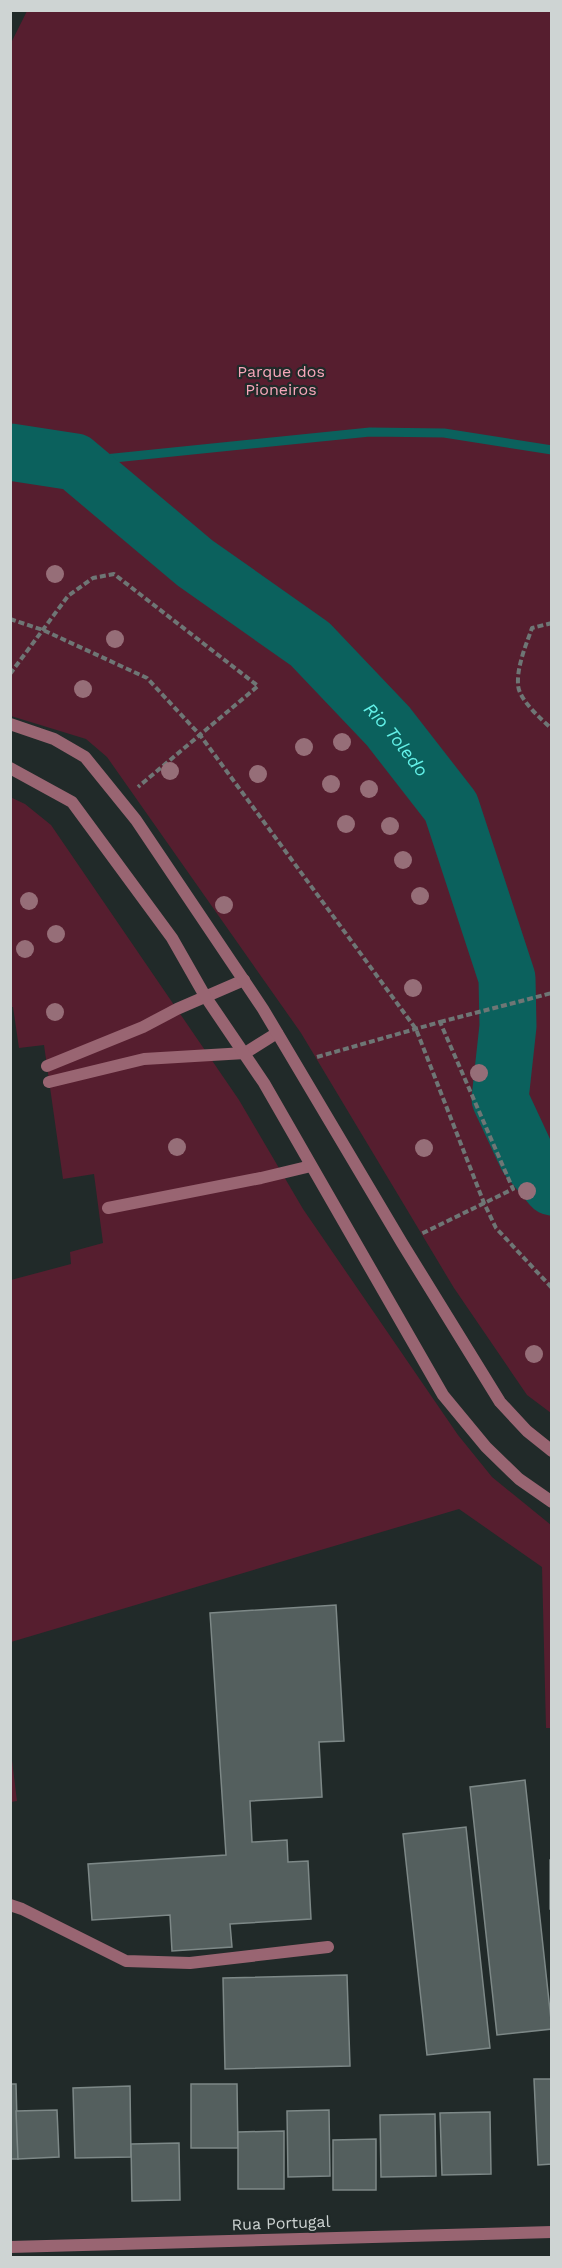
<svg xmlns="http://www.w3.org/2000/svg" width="562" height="2268" font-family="'Work Sans',sans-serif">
	<rect width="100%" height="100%" fill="#212a29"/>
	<!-- green -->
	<g fill="#561e2f">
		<polygon points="27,11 551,11 551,1413 527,1395 454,1288 301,1033 107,757 86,739 11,716 10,45"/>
		<polygon points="10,797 25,804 51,825 239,1100 303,1209 458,1435 492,1477 551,1525 551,1728 546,1728 542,1567 459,1509 11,1642 11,1280 71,1264 70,1252 103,1243 94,1174 63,1179 44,1045 19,1048 13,1007 10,1007"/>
		<polygon points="10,1744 17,1801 11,1802 10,1802"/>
	</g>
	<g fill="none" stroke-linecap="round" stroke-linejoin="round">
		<!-- stream -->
		<polyline stroke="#0b615d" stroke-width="9" points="75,462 370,432 444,433 552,450"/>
		<!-- river -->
		<path stroke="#0b615d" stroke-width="57" id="s1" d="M10,452L75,462L195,563L310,644L388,726L451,807L507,978L508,1026L500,1099L527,1157L552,1187"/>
	</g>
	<!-- building -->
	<g fill="#545f5e" stroke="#7d8887" stroke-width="1.5">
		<polygon points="336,1605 344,1741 319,1742 322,1797 250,1801 252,1842 287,1840 288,1862 308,1861 311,1919 230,1924 232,1947 172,1951 170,1915 92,1920 88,1864 226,1855 210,1613"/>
		<polygon points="525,1780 552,2029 497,2035 470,1787"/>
		<polygon points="466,1827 490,2048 427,2055 403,1834"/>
		<rect x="550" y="1860" width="2" height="49"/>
		<polygon points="347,1975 350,2066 225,2069 223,1978"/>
		<polygon points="534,2079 552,2079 552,2164 538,2165"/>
		<polygon points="10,2084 16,2084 18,2159 10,2159"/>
		<polygon points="191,2084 237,2084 238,2148 191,2148"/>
		<polygon points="130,2086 131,2157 75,2158 73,2088"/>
		<polygon points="57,2110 59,2157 18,2159 16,2111"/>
		<polygon points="329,2110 330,2176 288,2177 287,2111"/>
		<polygon points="490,2112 491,2174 442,2175 440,2113"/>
		<polygon points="435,2114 436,2176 381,2177 380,2115"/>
		<polygon points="284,2131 284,2189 238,2189 238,2132"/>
		<polygon points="376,2139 376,2190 333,2190 333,2140"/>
		<polygon points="179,2143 180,2200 132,2201 131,2144"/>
	</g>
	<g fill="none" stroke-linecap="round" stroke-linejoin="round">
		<!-- path -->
		<g stroke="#6e7675" stroke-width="4" stroke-dasharray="6 3" stroke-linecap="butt">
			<polyline points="10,619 43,630 147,678 200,735 416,1029 484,1203 496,1228 552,1288"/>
			<path d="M552,623L532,628C526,645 517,666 518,684C518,699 541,719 552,729"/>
			<polyline points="10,674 68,596 93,578 114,574 258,686 138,787"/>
			<polyline points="440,1022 552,993"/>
			<polyline points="317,1057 440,1022 513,1189 421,1234"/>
		</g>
		<!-- service -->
		<g stroke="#996572" stroke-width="12">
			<polyline points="47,1066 143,1027 177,1009 244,980"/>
			<polyline points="49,1082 144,1059 245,1053 277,1033"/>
			<polyline points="108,1208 261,1178 311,1166"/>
			<polyline points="10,1905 22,1909 126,1961 190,1963 328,1947"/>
		</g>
		<!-- minor -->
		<polyline stroke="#996572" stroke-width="12" points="10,2247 552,2232"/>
		<!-- tertiary -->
		<g stroke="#996572" stroke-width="12">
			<polyline points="10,724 54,739 85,757 136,820 263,1009 402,1243 500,1402 527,1431 552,1451"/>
			<polyline points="10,768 72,802 172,938 205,996 264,1083 443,1395 486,1447 519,1479 552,1502"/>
		</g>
	</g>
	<!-- trees -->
	<g fill="#966e78">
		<circle cx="55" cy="574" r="9"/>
		<circle cx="115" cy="639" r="9"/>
		<circle cx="83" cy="689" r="9"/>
		<circle cx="342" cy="742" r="9"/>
		<circle cx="304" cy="747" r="9"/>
		<circle cx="170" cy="771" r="9"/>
		<circle cx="258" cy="774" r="9"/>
		<circle cx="331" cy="784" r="9"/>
		<circle cx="369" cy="789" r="9"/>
		<circle cx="346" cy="824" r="9"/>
		<circle cx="390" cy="826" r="9"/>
		<circle cx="403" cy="860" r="9"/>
		<circle cx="420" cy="896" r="9"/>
		<circle cx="29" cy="901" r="9"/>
		<circle cx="224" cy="905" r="9"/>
		<circle cx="56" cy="934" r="9"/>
		<circle cx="25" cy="949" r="9"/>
		<circle cx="413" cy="988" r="9"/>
		<circle cx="55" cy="1012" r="9"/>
		<circle cx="479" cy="1073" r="9"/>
		<circle cx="177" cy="1147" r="9"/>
		<circle cx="424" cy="1148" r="9"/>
		<circle cx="527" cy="1191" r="9"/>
		<circle cx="534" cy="1354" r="9"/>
	</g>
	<g text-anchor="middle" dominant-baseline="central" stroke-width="4.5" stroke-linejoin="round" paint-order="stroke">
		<!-- park labels -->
		<g font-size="16" fill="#f6a6b9" stroke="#212a29">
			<text x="281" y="371">Parque dos<tspan x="281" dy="18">Pioneiros</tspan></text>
		</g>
		<!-- street labels -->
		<g font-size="16" fill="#ced4d3" stroke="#212a29">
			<text transform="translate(281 2223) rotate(-2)">Rua Portugal</text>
		</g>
		<!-- water labels -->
		<g font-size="18" font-style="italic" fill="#63f1e8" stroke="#212a29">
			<text stroke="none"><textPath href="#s1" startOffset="492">Rio Toledo</textPath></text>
		</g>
	</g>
	<!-- border -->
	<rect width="562" height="2268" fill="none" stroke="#ced4d3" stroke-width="24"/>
</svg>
